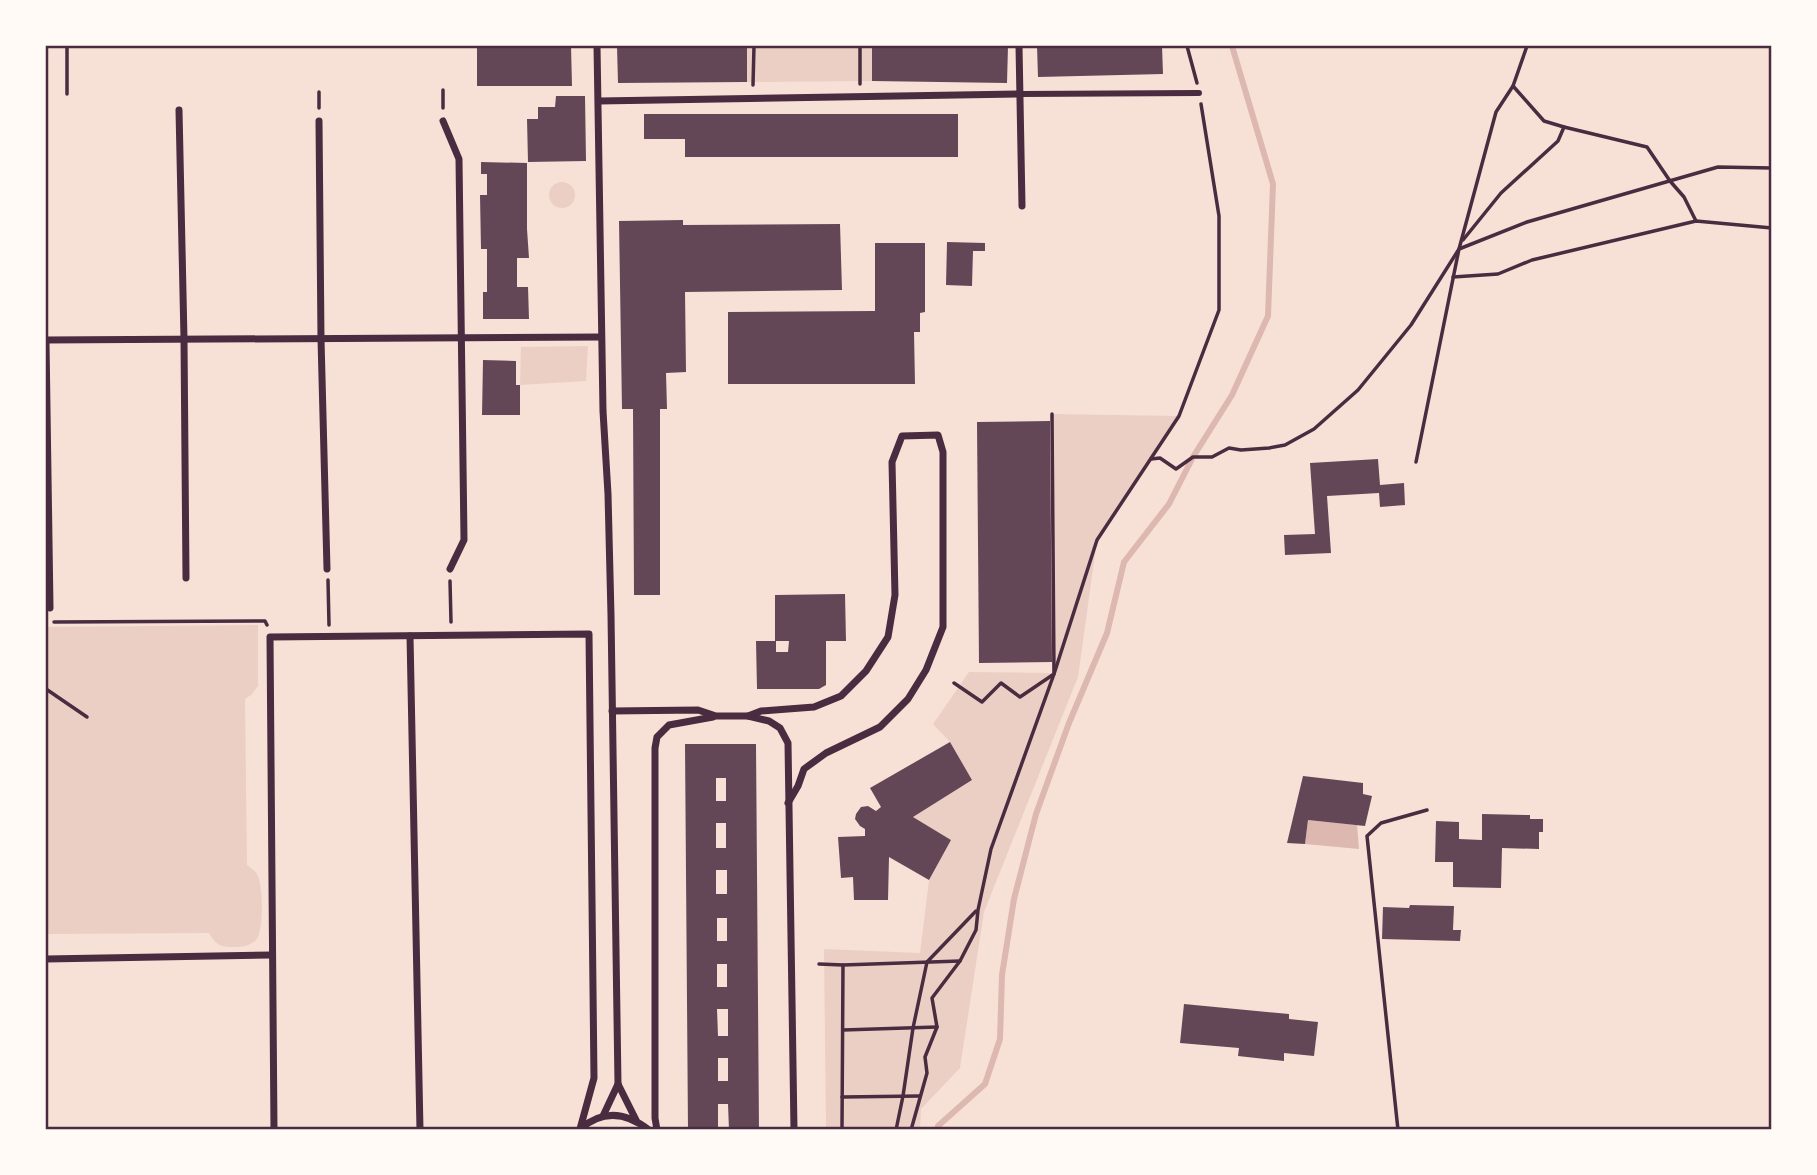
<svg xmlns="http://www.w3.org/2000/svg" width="1817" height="1175" font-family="'Source Sans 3',sans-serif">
	<rect width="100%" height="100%" fill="#f7e1d7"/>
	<!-- green -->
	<g fill="#ebcfc5">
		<polygon points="747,46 872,46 872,81 747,82"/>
		<circle cx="562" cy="195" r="13"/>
		<polygon points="588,346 586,381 520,385 521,347"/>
		<polygon points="1052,414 1179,416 1097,540 1078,677 984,912 960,1068 921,1109 920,1129 826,1129 824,949 920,953 929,880 951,840 913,817 972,780 950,742 933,724 969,672 1054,673"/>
		<path d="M258,625V686L251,695L245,699L247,865C251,868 256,871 258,876C263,886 264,932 256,940C249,947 239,947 230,947C219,947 215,943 209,933L46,934V627Z"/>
	</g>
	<!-- water -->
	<polygon fill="#dcb8b0" points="1308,820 1357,825 1359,849 1305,844"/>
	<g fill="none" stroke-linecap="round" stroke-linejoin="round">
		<!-- stream -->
		<polyline stroke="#dcb8b0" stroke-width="6" points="940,1130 938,1126 985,1084 1000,1039 1002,975 1014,899 1036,814 1069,723 1107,633 1124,562 1169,504 1193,457 1232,395 1268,316 1273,184 1232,46"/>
	</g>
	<!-- building -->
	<g fill="#644757" fill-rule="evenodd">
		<polygon points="477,46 571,46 572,86 477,86"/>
		<polygon points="617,46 747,46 747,82 618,83"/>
		<polygon points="872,46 1008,46 1007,83 872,81"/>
		<polygon points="1037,46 1162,46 1163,74 1038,77"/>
		<polygon points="556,96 585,96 586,161 528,162 527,119 538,119 538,107 555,107"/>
		<polygon points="644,114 958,114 958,157 685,157 685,139 644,139"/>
		<polygon points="481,162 527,163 527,229 529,258 517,258 517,287 528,287 529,319 483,319 483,292 487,292 487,249 481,249 480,195 487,195 487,174 481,174"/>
		<polygon points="683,220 683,225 840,224 842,290 685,292 686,372 666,373 667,409 660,409 660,595 634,595 633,409 622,409 619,221"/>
		<polygon points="947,242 985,243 985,251 973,251 972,286 946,285"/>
		<polygon points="875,243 925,243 925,312 920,313 920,332 914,332 915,384 728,384 728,312 875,311"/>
		<polygon points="483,360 516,361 516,385 520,385 520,415 482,415"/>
		<polygon points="1050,421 1052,662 979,663 977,422"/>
		<polygon points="1378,459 1380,485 1404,483 1405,505 1380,507 1379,493 1327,496 1331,553 1285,555 1284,535 1315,534 1310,463"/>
		<path d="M845,594L846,641H826V685L819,689H757L756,641H775V595ZM776,641H789L788,652H776Z"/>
		<polygon points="950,742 972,780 913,817 951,840 929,880 889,857 888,900 854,900 853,877 841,878 838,837 865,836 865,829 860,826 855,819 856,814 861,807 868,806 876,811 881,807 870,788"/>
		<path d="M685,744H756L759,1130H729L728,1104H718V1130H688ZM716,778H726V801H716ZM716,823H726V848H716ZM716,870H727V894H716ZM717,918H727V941H717ZM717,964H727V987H717ZM717,1009H728V1036H718ZM718,1058H728V1081H718Z"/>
		<polygon points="1303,776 1363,783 1363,794 1372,796 1365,826 1308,820 1305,844 1287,843"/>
		<polygon points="1482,814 1530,815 1530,819 1543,819 1543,832 1539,832 1539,849 1502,848 1501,888 1453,887 1453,862 1435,862 1436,821 1459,822 1459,839 1482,840"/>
		<polygon points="1410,905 1454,906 1453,930 1461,930 1460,941 1382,939 1383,907 1409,908"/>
		<polygon points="1184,1004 1289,1014 1289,1019 1318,1022 1314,1056 1284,1053 1284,1061 1238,1056 1239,1048 1180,1043"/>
	</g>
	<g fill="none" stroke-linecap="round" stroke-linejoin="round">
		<!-- path -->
		<g stroke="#4a2c40" stroke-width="3.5">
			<polyline points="860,46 860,84"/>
			<polyline points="1187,46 1197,83"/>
			<polyline points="753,85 754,46"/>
			<polyline points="1513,86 1544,121 1564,127"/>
			<polyline points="319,92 319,108"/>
			<polyline points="67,94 67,46"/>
			<polyline points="443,108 443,90"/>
			<polyline points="1463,240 1501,193 1558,141 1564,127 1647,147 1670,181 1684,197 1696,221"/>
			<polyline points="1453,277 1498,274 1532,260 1696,221 1772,228"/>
			<polyline points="1151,459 1160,458 1176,469 1193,457 1212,457 1229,448 1241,450 1269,448 1285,445 1314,429 1358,390 1411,325 1459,249 1496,112 1513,86 1527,46"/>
			<polyline points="1416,462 1459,249 1527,222 1718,167 1772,168"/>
			<polyline points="328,580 329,625"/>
			<polyline points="450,581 451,622"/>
			<polyline points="54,622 265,621 267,625"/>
			<polyline points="954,683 982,702 1001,683 1020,697 1054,674 1052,414"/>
			<polyline points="46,689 87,717"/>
			<polyline points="819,964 843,965"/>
			<polyline points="843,1030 937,1027"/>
			<polyline points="842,1097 920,1096"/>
			<polyline points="842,1130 843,965 960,961"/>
			<polyline points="896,1130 903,1096 913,1028 927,962 976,911"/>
			<polyline points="911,1130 927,1073 925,1057 937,1027 932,998 960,961 976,930 978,910 991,849 1054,674 1097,540 1179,416 1219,310 1219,216 1201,104"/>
			<polyline points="1398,1130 1367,836 1381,823 1427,810"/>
		</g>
		<!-- pedestrian -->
		<polyline stroke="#4a2c40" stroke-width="6" points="1020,94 1199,93"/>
		<!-- minor -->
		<g stroke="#4a2c40" stroke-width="7">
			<polyline points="597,46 603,411 608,494 611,615 618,1084 636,1120"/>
			<polyline points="1019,46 1022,206"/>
			<polyline points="599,101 1020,94"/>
			<polyline points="179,110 184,339 186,578"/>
			<polyline points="319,121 321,339 327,569"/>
			<polyline points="443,121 459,159 464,540 450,569"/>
			<polyline points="46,340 601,337"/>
			<polyline points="46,342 50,608"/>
			<polyline points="410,636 420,1130"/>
			<polyline points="612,711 698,710 716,716 748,716 769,721 780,728 788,743 794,1130"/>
			<polyline points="748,716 761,711 814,707 841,696 866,671 888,637 895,595 892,462 902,436 938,435 943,452 943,627 926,670 908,699 880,727 826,753 804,769 798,786 788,803"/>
			<polyline points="46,959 271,955"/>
			<polyline points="603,1116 618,1084"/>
			<path d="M580,1129C603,1109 626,1112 649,1130"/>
			<polyline points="274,1130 270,637 589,634 594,1078 580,1129"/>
			<polyline points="657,1130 655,1118 655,748 657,737 669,725 713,717"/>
		</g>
	</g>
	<!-- border -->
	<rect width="1817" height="1175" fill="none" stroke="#fffaf5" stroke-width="94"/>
	<rect x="47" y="47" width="1723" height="1081" fill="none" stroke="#4a2c40" stroke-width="2.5"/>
</svg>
